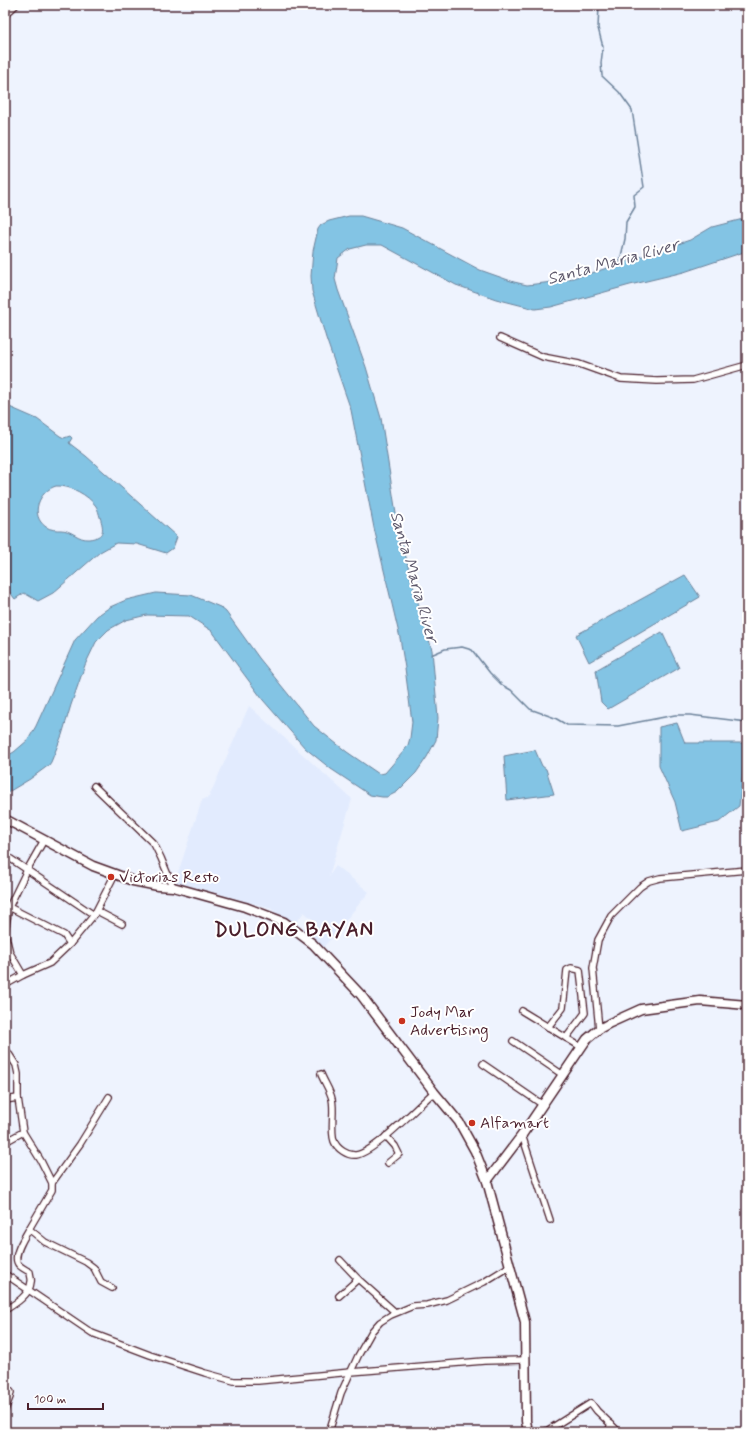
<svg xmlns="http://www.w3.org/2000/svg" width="752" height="1437" font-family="Mynerve,sans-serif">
	<rect width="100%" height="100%" fill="#eef3fe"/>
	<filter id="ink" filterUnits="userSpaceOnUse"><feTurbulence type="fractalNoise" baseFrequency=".025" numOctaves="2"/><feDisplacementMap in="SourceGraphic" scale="8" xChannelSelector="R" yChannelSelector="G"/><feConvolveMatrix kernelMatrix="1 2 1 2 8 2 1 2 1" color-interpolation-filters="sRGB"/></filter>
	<g filter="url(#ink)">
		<!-- built -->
		<polygon fill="#e2ebfe" points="249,706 352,799 329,876 336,866 369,892 322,949 301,932 312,919 304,912 294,926 270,908 175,882 202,800 209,797"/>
		<!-- water -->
		<g fill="#83c4e4" stroke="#6c829a" fill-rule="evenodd">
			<polygon points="349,216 361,216 402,228 480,270 514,282 527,285 561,281 595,272 690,240 712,227 747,218 747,251 684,272 630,285 551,307 535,309 496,299 456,285 382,245 366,245 350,249 338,258 335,279 338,290 366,367 381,418 397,520 412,582 432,650 438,718 436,740 427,757 416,773 397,792 387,797 382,797 370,795 331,769 305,748 263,700 212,631 189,616 147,615 126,620 108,630 96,642 85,665 71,705 62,735 51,762 49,765 30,779 5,794 5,757 14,752 28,740 36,726 75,640 97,616 110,607 126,600 156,593 191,595 220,607 226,612 259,658 314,726 347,752 379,774 385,773 404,751 408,745 410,738 412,722 405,668 400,638 374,528 351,410 326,338 312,291 311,276 313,251 318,229 321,225 329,221"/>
			<path d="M5,405L37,419L60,436L64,438L70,436L72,438L69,443L86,456L177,537L173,548L166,553L137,544L116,543L100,552L53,593L38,601L24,593L15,599L5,586ZM56,486C70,485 88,495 96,506C98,509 99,514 100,517C104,530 105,537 89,539C78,540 72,530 61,530C56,530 51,530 46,527C29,515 39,491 56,486Z"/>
			<polygon points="685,575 700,597 589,662 576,635"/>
			<polygon points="662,632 679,668 608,709 601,702 596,670"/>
			<polygon points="677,723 685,743 746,743 739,806 719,822 682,831 675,802 659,766 659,727"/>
			<polygon points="535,750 542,766 546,769 554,794 507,800 504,756"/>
		</g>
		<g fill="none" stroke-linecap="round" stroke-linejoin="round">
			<!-- stream -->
			<g stroke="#6c829a" stroke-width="1.5">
				<polyline points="599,5 598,28 603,47 601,63 602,76 619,92 632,110 644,187 634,195 635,207 626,222 625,239 619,265"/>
				<polyline points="431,655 445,649 462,647 472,650 490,673 502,685 511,690 530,709 555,718 567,725 618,726 675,715 690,715 747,722"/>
			</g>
			<defs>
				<g id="street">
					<polyline points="5,15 16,5"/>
					<polyline points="500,338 543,357 579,364 621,379 657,381 693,380 747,365"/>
					<polyline points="94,786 154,844 161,858 173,887"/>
					<polyline points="5,855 94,915"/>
					<polyline points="9,907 64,935 70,944"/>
					<polyline points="97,911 122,924"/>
					<polyline points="5,932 9,907 27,870 44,840"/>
					<polyline points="5,933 10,953 23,975"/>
					<polyline points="5,985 23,975 50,963 70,944 94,915 115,874"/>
					<polyline points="522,1011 581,1047"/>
					<polyline points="548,1027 563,1008 567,970 571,968 580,970 585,1013 566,1038"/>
					<polyline points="599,1029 593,968 598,940 611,916 640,887 649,881 660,878 747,870"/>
					<polyline points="513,1041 563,1075"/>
					<polyline points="5,1048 16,1065 18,1074 18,1098 23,1132 41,1161 52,1183"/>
					<polyline points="483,1064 543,1105"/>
					<path d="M321,1074C324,1082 330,1090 332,1099C335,1112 330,1129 334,1141C337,1149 348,1156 356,1155C375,1152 418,1106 434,1092"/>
					<polyline points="5,1100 18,1098"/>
					<polyline points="522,1135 550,1220"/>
					<polyline points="386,1136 395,1146 399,1154 388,1163"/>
					<polyline points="5,1142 23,1132"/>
					<polyline points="29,1229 52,1190 52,1183 80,1144 109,1097"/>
					<polyline points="340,1260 358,1279"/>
					<polyline points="5,1274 92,1333 150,1355 205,1373 234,1381 258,1381 351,1372 484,1361 525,1360"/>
					<polyline points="339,1296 358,1279 395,1312"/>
					<path d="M5,1310C15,1304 30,1295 31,1282C32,1279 30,1275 30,1272C26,1270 22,1268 19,1265C11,1256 25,1237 29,1229L45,1242L86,1262L94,1268L101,1282L112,1288"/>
					<polyline points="5,1386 11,1392 10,1397 5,1410"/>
					<polyline points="329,1432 341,1393 358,1356 372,1331 380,1322 391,1315 413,1306 427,1305 447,1300 484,1282 510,1266"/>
					<polyline points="545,1432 591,1403 597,1411 619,1432"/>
					<polyline points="608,1432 611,1424"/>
				</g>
				<g id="secondary">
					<polyline points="5,819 93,866 115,874 133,881 158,886 173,887 245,907 284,922 313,944 361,995 434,1092 459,1122 475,1151 487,1181 525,1322 526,1421 528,1432"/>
					<polyline points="487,1181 522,1135 587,1039 599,1029 610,1023 641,1009 700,1001 747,1005"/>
				</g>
			</defs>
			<!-- street casing -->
			<use href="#street" stroke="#4a1f2b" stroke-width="8"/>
			<!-- secondary casing -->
			<use href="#secondary" stroke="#4a1f2b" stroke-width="11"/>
			<!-- street -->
			<use href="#street" stroke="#fff" stroke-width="5.5"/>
			<!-- secondary -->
			<use href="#secondary" stroke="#fff" stroke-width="8"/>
		</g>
	</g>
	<!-- markers -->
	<g fill="#c8321e" stroke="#fff" stroke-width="1.5">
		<circle cx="111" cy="877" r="4"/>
		<circle cx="402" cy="1021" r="4"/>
		<circle cx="472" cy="1123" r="4"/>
	</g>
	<g text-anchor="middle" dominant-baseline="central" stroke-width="4" stroke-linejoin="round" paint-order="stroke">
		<!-- poi labels -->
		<g font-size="16" fill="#4a1f2b" stroke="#fff" text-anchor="start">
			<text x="119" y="877">Victorias Resto</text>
			<text x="410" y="1012">Jody Mar<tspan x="410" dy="18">Advertising</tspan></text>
			<text x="480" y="1123">Alfamart</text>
		</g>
		<!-- water labels -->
		<g font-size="17" font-style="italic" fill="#5e596c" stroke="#fff">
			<text transform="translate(613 262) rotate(-15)">Santa Maria River</text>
			<text transform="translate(414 577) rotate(74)">Santa Maria River</text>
		</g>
		<!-- district labels -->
		<g font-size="20" font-weight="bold" letter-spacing="1" fill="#4a1f2b" stroke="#fff">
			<text x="294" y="930">DULONG BAYAN</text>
		</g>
	</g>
	<!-- margin -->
	<rect width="752" height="1437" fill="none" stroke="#fff" stroke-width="20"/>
	<rect x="10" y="10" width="732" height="1417" fill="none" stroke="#4a1f2b" stroke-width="1.5" filter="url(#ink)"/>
	<!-- scale -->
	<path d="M28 1403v6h75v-6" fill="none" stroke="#4a1f2b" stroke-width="2"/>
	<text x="34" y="1403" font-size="12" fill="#4a1f2b" stroke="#ffffff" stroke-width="3" paint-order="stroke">100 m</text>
</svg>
